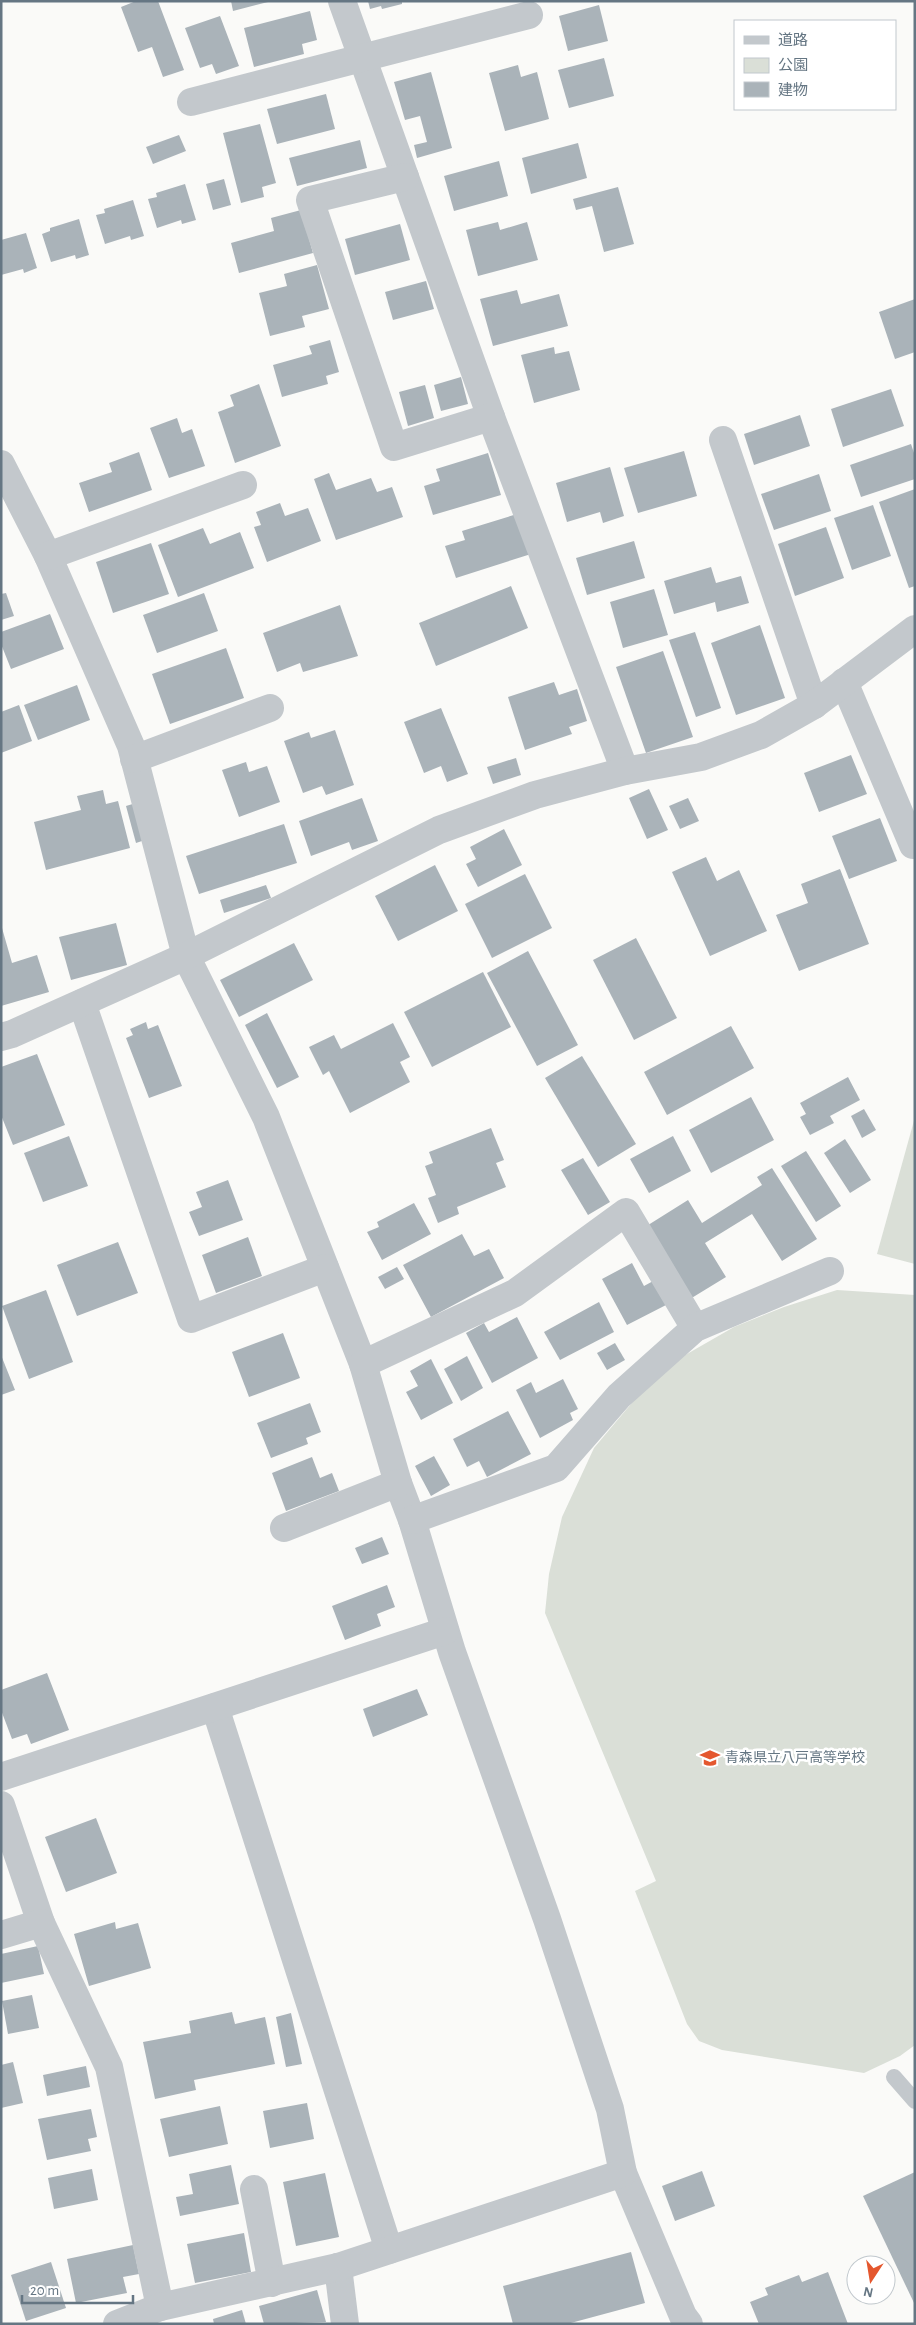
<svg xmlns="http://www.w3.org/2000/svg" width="916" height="2325" font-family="'Alegreya Sans','Noto Sans JP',sans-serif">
	<rect width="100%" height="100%" fill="#fafaf8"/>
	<!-- green -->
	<g fill="#dadfd7">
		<polygon points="915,1117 915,1264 877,1254"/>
		<polygon points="837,1290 915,1295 915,2045 900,2056 864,2073 722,2050 699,2041 687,2024 635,1891 656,1881 545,1613 549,1574 562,1517 594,1448 636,1398 680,1358 734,1327 784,1307"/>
	</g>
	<!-- building -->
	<g fill="#aab3b9">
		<polygon points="136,1 158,1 184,70 163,77 152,47 138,52 121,7"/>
		<polygon points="231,1 268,1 268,2 233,11"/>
		<polygon points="368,1 402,1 402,4 382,9 381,6 370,9"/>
		<polygon points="599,5 608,41 568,51 559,16"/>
		<polygon points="310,11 317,40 302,44 304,54 254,67 244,28"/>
		<polygon points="220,16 239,66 216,74 212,64 200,68 185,28"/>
		<polygon points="604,58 614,96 569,108 558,70"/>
		<polygon points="518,65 521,77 537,72 549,119 505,131 489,73"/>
		<polygon points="431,72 452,148 417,158 414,145 427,142 420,116 405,120 394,82"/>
		<polygon points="326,94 335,129 277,144 267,109"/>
		<polygon points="260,124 276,183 262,187 264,197 241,203 223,133"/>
		<polygon points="179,135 186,151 153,164 146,147"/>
		<polygon points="360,140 367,168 297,186 289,158"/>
		<polygon points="578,143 587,178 531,194 522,158"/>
		<polygon points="499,161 508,196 454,211 444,176"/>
		<polygon points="224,179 231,205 213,210 206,184"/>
		<polygon points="185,184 196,220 182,224 181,220 157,228 148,199 157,197 156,193"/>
		<polygon points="618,187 634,244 604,252 592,206 576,210 573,199"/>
		<polygon points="133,200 144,236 131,240 130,236 105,244 96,215 105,213 104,209"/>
		<polygon points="301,210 313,253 239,273 231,243 274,231 271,218"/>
		<polygon points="79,219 89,255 76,259 75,255 51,262 42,234 50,231 50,228"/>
		<polygon points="498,222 500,230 527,222 538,260 478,276 466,230"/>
		<polygon points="400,224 410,260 355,275 345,239"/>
		<polygon points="26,233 37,268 24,273 23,269 1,275 1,240"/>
		<polygon points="317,265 329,309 302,316 305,327 270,336 259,293 287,286 284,274"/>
		<polygon points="426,281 434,309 393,320 385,292"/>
		<polygon points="517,290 521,304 559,294 568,326 493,346 480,299"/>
		<polygon points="915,299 915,352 895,359 879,312"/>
		<polygon points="330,340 339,372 326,376 328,384 282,397 273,365 312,354 309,346"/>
		<polygon points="554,347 555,354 569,351 580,390 534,403 521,355"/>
		<polygon points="461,377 468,404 441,411 434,385"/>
		<polygon points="259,384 281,446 235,463 218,412 234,406 230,395"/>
		<polygon points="425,385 434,418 408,426 399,392"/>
		<polygon points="891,389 904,426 843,447 831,409"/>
		<polygon points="800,415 810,446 754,465 744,434"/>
		<polygon points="177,418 182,433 192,429 205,466 169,478 150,428"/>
		<polygon points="911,444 915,456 915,479 861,497 850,465"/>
		<polygon points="684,451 697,496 638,513 624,468"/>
		<polygon points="139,452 152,490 89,512 79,483 112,472 109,463"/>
		<polygon points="488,453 501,495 433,515 424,486 440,481 436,469"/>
		<polygon points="610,467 624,516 603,523 600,512 567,522 556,483"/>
		<polygon points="329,473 336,490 371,478 377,492 392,487 403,517 336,540 314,479"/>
		<polygon points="819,474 831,511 774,530 761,494"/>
		<polygon points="915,489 915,586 909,588 879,502"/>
		<polygon points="280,503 285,516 308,508 321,541 267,562 254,527 261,525 256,512"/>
		<polygon points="873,505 891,556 852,570 834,518"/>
		<polygon points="517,514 531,554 456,578 445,546 465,540 462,531"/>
		<polygon points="826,527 844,578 795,596 778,544"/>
		<polygon points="203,528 210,544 240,532 254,568 178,597 158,545"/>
		<polygon points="634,541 645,578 587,595 576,558"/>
		<polygon points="151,543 169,594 113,613 96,562"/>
		<polygon points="711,567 716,583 741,576 749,603 717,612 715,602 674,614 664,581"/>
		<polygon points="511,586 528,628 436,666 419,623"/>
		<polygon points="654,589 668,635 623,648 610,602"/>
		<polygon points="6,593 14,616 1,620 1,594"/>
		<polygon points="204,593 218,631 157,653 143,615"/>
		<polygon points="340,605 358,656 303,672 300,663 277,672 263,633"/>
		<polygon points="50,614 64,649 11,669 1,644 1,632"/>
		<polygon points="760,625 785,698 736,715 711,643"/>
		<polygon points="695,632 721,708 696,717 669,640"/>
		<polygon points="226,648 244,698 170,724 152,674"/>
		<polygon points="663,651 693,737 646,753 616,667"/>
		<polygon points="554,682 559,695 577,689 587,721 569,727 572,734 525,750 508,697"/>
		<polygon points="77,685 90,720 38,740 24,705"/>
		<polygon points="19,705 32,741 1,753 1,712"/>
		<polygon points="441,708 468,774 447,782 441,766 424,773 404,722"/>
		<polygon points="335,730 354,785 326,795 322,786 303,793 284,741 309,732 311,738"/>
		<polygon points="851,755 867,794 819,812 804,773"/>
		<polygon points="516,758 521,775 493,784 487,767"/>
		<polygon points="246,762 249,772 267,766 280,802 239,817 222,770"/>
		<polygon points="649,789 668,830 647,839 629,798"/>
		<polygon points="103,790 106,804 118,801 130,848 46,870 34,822 81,810 77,796"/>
		<polygon points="362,798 378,841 352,850 349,842 311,856 299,821"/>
		<polygon points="688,798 699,821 680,829 669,806"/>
		<polygon points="136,803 145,840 136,843 126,806"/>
		<polygon points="880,818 897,861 849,879 832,836"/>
		<polygon points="284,824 297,863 199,894 186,856"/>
		<polygon points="504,829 522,865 478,887 466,864 476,859 470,847"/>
		<polygon points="706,857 717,881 739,870 767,931 710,956 672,872"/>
		<polygon points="435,865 458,911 398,941 375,896"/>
		<polygon points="840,869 869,944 799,971 776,915 808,903 801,884"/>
		<polygon points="525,874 552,928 492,958 465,904"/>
		<polygon points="266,885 271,898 224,913 220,900"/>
		<polygon points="116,923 127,965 71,980 59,937"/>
		<polygon points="2,928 12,963 37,955 49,992 1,1006"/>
		<polygon points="636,938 677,1018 634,1040 593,960"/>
		<polygon points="294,943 313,980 239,1017 220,980"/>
		<polygon points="528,951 578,1045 537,1066 487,973"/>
		<polygon points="483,972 511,1027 432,1067 404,1012"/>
		<polygon points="267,1013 299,1077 277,1088 245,1025"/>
		<polygon points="146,1022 148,1029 158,1025 182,1086 149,1098 126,1038 133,1035 130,1029"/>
		<polygon points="393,1023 410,1057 400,1062 410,1082 350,1113 329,1071 323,1075 309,1047 334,1035 341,1049"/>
		<polygon points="731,1026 754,1068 667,1115 644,1072"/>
		<polygon points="37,1054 65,1125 13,1145 1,1115 1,1067"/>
		<polygon points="582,1056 636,1144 598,1167 545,1078"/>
		<polygon points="848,1077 860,1100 830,1116 834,1123 810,1135 800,1117 806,1114 800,1103"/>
		<polygon points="751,1097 774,1140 711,1173 689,1130"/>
		<polygon points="864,1109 876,1130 862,1138 851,1116"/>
		<polygon points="491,1128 504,1160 496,1163 506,1187 457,1207 459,1214 438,1223 428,1198 436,1195 425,1166 433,1163 429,1152"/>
		<polygon points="69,1136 88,1186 43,1202 24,1153"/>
		<polygon points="673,1136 691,1171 649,1193 630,1159"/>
		<polygon points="845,1139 871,1180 850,1193 824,1153"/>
		<polygon points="806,1151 841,1206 816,1222 781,1166"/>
		<polygon points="583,1158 610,1202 588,1215 561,1170"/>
		<polygon points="772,1168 817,1239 782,1261 752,1214 705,1243 726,1277 690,1299 645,1227 688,1200 702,1223 762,1185 757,1177"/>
		<polygon points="228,1180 243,1220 199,1236 189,1212 202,1207 196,1192"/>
		<polygon points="414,1203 431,1234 382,1260 367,1232 379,1227 377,1222"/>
		<polygon points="462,1234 474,1256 489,1249 504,1278 431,1317 403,1265"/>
		<polygon points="248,1237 262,1276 216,1293 202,1255"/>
		<polygon points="118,1242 138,1293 77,1316 57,1265"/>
		<polygon points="632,1263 644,1286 655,1280 668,1304 627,1325 602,1279"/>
		<polygon points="397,1267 404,1279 385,1289 378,1277"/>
		<polygon points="46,1290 73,1362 29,1379 2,1306"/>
		<polygon points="599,1302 614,1332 560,1360 544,1332"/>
		<polygon points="517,1317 538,1358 492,1383 466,1333 484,1323 489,1332"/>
		<polygon points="283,1333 300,1378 249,1397 232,1352"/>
		<polygon points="615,1343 625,1360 607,1370 597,1353"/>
		<polygon points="1,1355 15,1390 1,1395"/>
		<polygon points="467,1356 483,1388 461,1401 444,1369"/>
		<polygon points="431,1359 453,1403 421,1420 406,1392 418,1386 410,1371"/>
		<polygon points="563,1379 578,1409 570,1413 573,1420 540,1438 516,1390 531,1382 536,1393"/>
		<polygon points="310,1403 321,1432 306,1438 308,1444 271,1458 257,1423"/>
		<polygon points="508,1411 531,1454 487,1477 479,1461 467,1467 453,1439"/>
		<polygon points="434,1456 450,1485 431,1496 415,1466"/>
		<polygon points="312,1457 320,1478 332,1473 339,1491 286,1511 272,1473"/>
		<polygon points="382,1537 389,1554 362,1564 355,1548"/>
		<polygon points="387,1585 395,1607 377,1614 381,1626 345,1640 332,1606"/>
		<polygon points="47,1673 69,1730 31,1744 27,1734 12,1739 1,1710 1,1690"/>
		<polygon points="417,1689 428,1715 373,1737 363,1709"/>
		<polygon points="96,1818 117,1873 66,1892 45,1837"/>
		<polygon points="115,1922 116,1929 138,1923 151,1968 89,1986 74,1934"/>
		<polygon points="38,1946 44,1974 1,1983 1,1954"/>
		<polygon points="32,1995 39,2028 8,2034 2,2001"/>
		<polygon points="232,2012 235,2024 265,2017 275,2064 194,2080 196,2090 155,2099 143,2042 191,2033 189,2021"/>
		<polygon points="291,2013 302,2064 286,2067 276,2017"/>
		<polygon points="13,2062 23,2103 1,2108 1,2065"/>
		<polygon points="86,2066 90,2087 47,2096 43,2075"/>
		<polygon points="307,2103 314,2139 270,2148 263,2111"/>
		<polygon points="220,2106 228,2144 169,2157 160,2119"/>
		<polygon points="91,2109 97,2137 88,2139 91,2151 47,2160 38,2119"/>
		<polygon points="231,2165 239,2204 180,2216 176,2197 193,2194 189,2174"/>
		<polygon points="92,2169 98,2200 54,2209 48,2178"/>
		<polygon points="702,2171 715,2206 675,2221 662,2186"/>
		<polygon points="915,2172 915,2305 863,2196"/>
		<polygon points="325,2173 339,2237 296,2246 283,2182"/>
		<polygon points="244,2233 251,2272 195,2283 187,2244"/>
		<polygon points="133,2245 139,2274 123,2277 127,2293 76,2303 67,2259"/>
		<polygon points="631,2252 645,2303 567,2324 513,2324 503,2286"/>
		<polygon points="51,2262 66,2308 26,2321 11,2275"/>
		<polygon points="828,2272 848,2324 759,2324 750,2302 768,2295 765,2288 799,2275 802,2282"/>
		<polygon points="317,2290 326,2322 264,2324 259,2306"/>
		<polygon points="242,2310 246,2324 214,2324 213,2319"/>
	</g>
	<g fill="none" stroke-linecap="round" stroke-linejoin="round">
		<!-- service -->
		<polyline stroke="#c3c8cc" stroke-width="16" points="894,2077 915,2101"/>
		<!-- minor -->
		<g stroke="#c3c8cc" stroke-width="28">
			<polyline points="342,1 491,417 625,771"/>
			<polyline points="191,102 529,15"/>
			<polyline points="405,177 310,200 394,447 491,417"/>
			<polyline points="723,440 814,705"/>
			<polyline points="1,464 48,556 131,746 186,956 266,1117 363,1364 398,1483 412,1520 452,1652 547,1919 610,2109 623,2173 683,2316 689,2324"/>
			<polyline points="48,556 243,485"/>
			<polyline points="844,682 913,845"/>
			<polyline points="134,759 270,708"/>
			<polyline points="82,1003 191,1319 325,1268"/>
			<polyline points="1,1037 12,1034 186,956 439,830 535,795 625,771 701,757 761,735 814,705 915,629"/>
			<polyline points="363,1364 515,1293 626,1212 695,1328"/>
			<polyline points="412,1520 556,1468 619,1396 695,1328 830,1271"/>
			<polyline points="284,1528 398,1483"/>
			<polyline points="215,1707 389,2250"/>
			<polyline points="1,1777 445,1631"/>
			<polyline points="1,1805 41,1923"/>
			<polyline points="1,1935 41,1923 109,2067 160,2307"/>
			<polyline points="254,2189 272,2283"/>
			<polyline points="338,2267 345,2324"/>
			<polyline points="117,2324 160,2307 338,2267 623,2173"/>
		</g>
	</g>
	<!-- icons -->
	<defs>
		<symbol id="school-bare" viewBox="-9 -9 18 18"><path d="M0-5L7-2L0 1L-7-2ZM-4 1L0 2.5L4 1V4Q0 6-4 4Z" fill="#e4572e" stroke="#fff" stroke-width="2.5" paint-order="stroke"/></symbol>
	</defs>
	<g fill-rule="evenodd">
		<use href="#school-bare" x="696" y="1744" width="28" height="28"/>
	</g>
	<g text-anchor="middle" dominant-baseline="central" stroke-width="5" stroke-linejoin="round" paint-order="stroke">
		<!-- poi labels -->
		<g font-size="14" fill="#657683" stroke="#fff" text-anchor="start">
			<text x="725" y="1758">青森県立八戸高等学校</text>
		</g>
	</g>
	<!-- border -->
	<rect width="916" height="2325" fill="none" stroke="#657683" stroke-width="5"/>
	<!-- legend -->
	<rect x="734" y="20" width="162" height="90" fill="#ffffff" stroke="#c1c8cd"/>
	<rect x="744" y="36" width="25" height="8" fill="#c3c8cc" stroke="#c1c8cd"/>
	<text x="778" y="45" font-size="15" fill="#657683">道路</text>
	<rect x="744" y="58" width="25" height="15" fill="#dadfd7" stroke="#c1c8cd"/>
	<text x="778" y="70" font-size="15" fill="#657683">公園</text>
	<rect x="744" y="82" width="25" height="15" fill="#aab3b9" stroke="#c1c8cd"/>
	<text x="778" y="95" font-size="15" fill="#657683">建物</text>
	<!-- north arrow -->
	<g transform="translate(871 2280) rotate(192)"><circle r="24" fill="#ffffff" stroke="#c1c8cd"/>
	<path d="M0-4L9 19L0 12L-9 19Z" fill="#e4572e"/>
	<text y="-8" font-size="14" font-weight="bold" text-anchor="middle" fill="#657683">N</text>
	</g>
	<!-- scale -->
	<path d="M22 2295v8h111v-8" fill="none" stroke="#657683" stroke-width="2.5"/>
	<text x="30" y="2295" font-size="15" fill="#657683" stroke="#ffffff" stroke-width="4" paint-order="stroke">20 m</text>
</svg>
